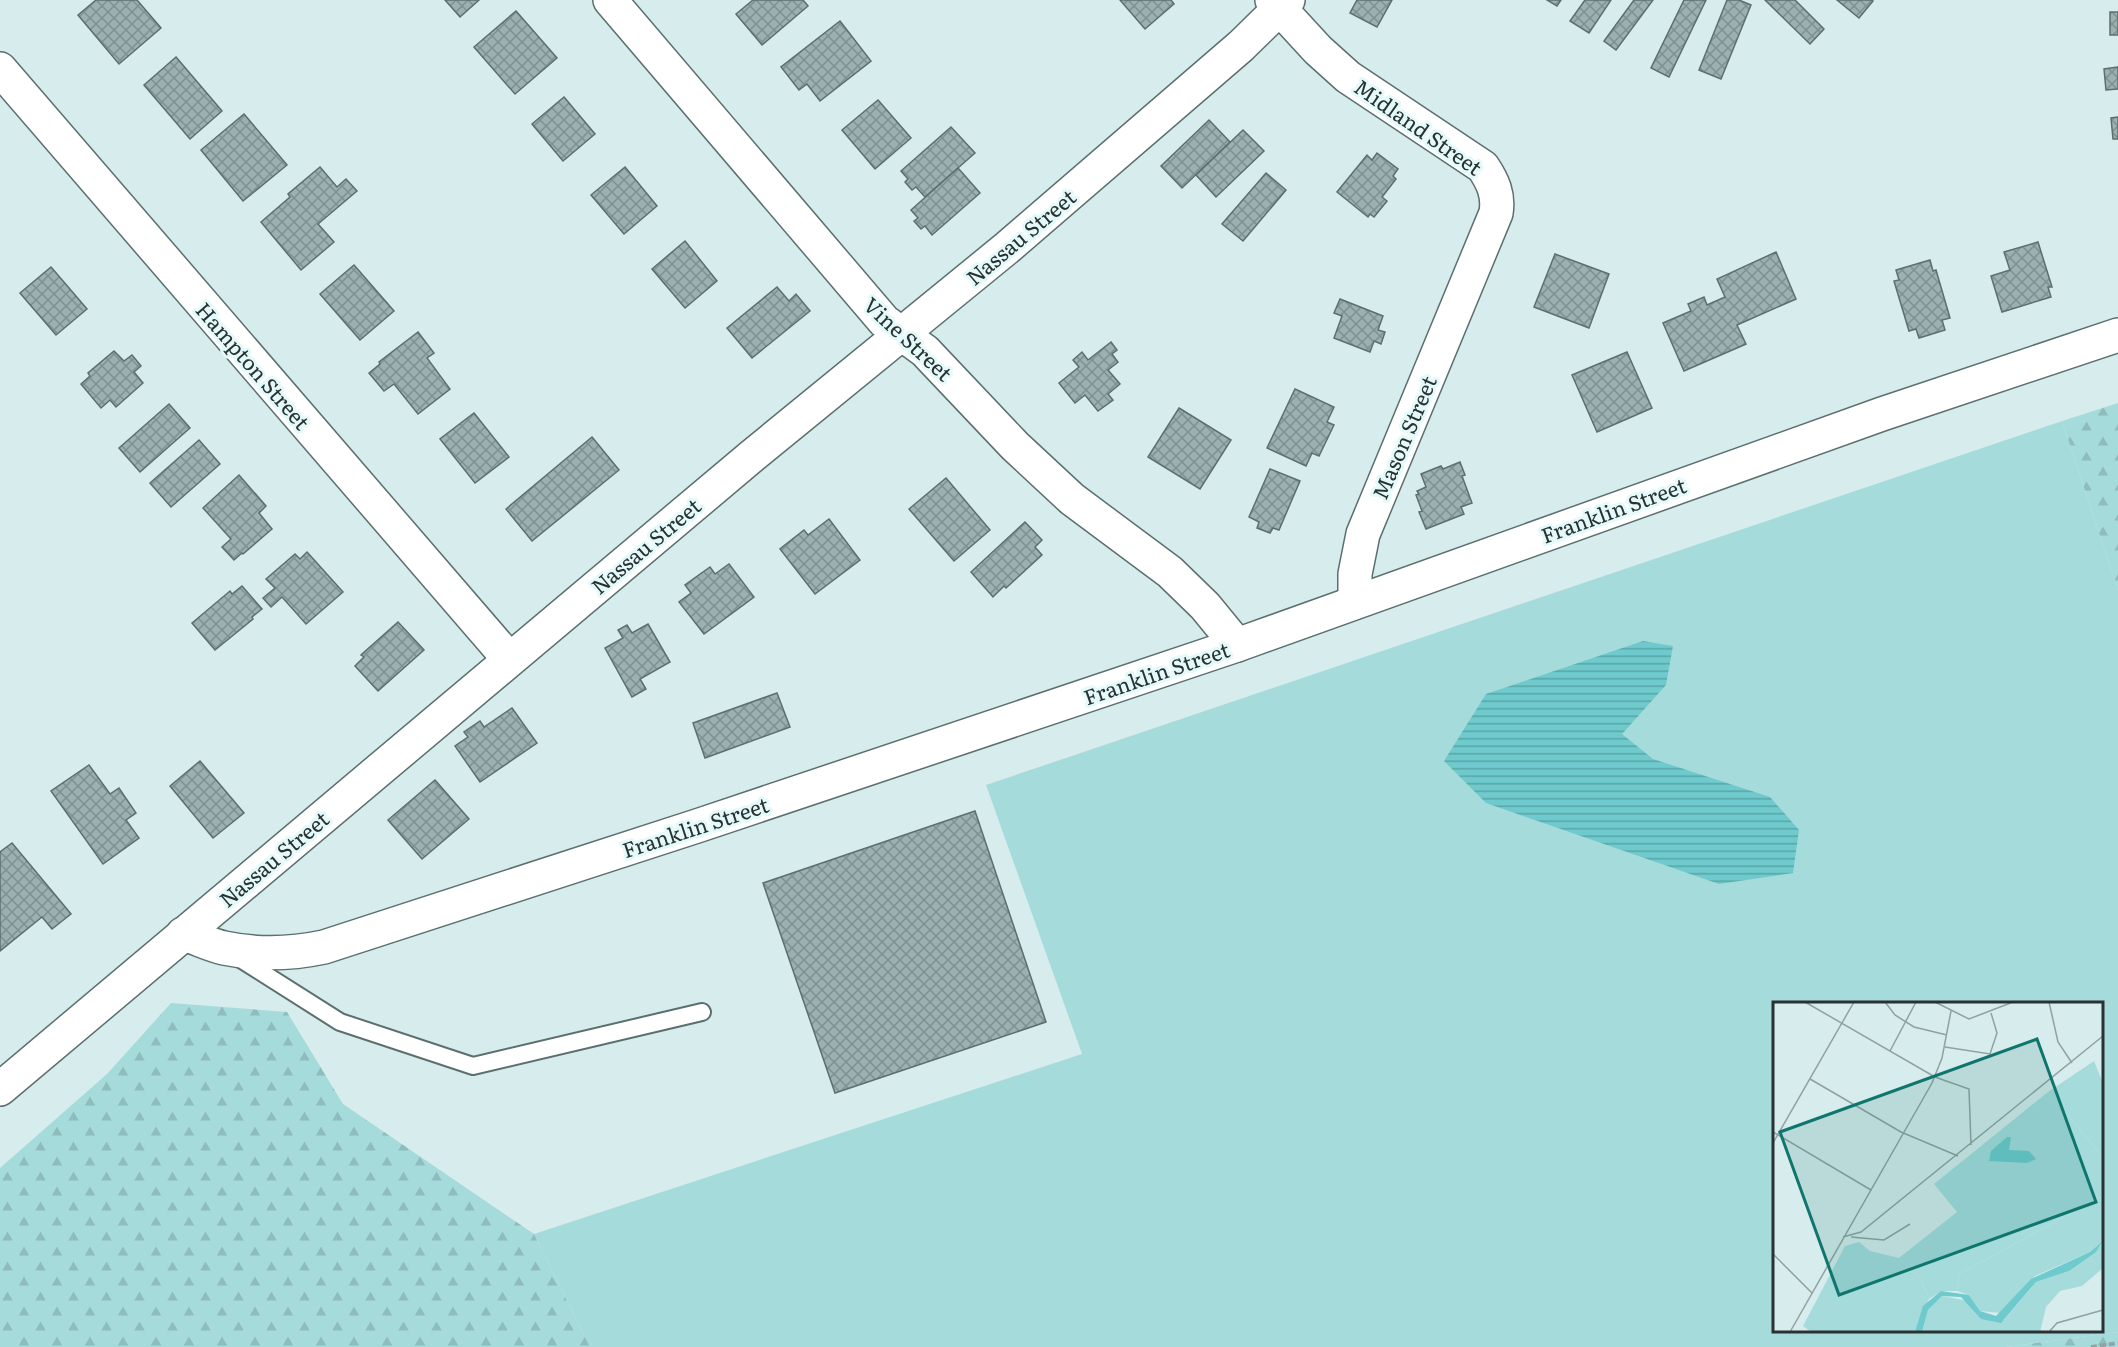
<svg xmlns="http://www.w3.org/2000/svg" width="2118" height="1347" font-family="Literata,serif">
	<defs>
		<pattern id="forest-firs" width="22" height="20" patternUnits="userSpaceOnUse" patternTransform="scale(1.5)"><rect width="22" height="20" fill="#a6dbdc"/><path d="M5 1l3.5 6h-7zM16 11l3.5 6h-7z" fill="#8fbcbd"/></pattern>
		<pattern id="water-rules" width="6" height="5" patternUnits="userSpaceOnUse" patternTransform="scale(1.5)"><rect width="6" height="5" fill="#6ecacc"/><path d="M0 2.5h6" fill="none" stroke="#5aa5a6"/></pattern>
		<pattern id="building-cross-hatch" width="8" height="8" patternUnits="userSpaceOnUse" patternTransform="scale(1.5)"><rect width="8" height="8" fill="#9bb0b0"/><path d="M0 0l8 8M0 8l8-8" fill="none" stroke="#7e9090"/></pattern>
	</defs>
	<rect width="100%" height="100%" fill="#d7eced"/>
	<!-- grass -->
	<path fill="#a6dbdc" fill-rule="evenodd" d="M2062,421L2118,590V1332L2006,1347H590L534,1234L1082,1054L986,785ZM1774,1004H2102V1330H1774Z"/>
	<!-- forest -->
	<g fill="url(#forest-firs)">
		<polygon points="2118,403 2118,590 2062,421"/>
		<polygon points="171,1003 287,1012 343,1104 534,1234 590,1347 0,1347 0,1168 107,1074"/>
		<polygon points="2118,1332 2118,1347 2006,1347"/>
	</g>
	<!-- water -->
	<polygon fill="url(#water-rules)" points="1643,641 1673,646 1666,685 1622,734 1653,759 1770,797 1799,830 1793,873 1719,884 1486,803 1444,761 1486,694"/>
	<!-- building -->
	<g fill="url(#building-cross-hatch)" stroke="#5c6f6f" stroke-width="1.5">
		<polygon points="96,0 137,0 161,28 119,64 78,15"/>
		<polygon points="445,0 479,0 460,17"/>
		<polygon points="753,0 803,0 808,6 762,45 736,14"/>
		<polygon points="1120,0 1171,0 1174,4 1145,29"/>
		<polygon points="1357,0 1392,0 1377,27 1350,13"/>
		<polygon points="1547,0 1561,0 1557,6"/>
		<polygon points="1585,0 1611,0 1589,33 1570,21"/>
		<polygon points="1634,0 1653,0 1616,50 1604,41"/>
		<polygon points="1684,0 1706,0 1669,77 1651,68"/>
		<polygon points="1727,0 1739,0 1751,5 1721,79 1699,70"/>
		<polygon points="1765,0 1795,0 1824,29 1810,44"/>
		<polygon points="1837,0 1871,0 1873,1 1859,18"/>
		<polygon points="516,11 557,58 515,94 474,47"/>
		<rect x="2110" y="12" width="8" height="23"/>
		<polygon points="840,21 871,61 820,101 807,84 799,90 781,67"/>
		<polygon points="176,57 222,111 190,139 144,85"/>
		<polygon points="2118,67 2118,89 2106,90 2104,69"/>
		<polygon points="564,97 595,134 563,161 532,124"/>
		<polygon points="878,100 911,138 875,169 842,130"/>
		<polygon points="244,114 287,165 243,201 201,150"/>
		<polygon points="2118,117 2118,139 2113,139 2111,118"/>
		<polygon points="1209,120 1230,142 1182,188 1161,166"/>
		<polygon points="951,127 975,153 925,197 916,187 912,190 905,182 908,179 901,171"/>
		<polygon points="1243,130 1264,151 1216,197 1196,175"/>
		<polygon points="1377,153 1398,169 1393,176 1396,179 1382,197 1387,201 1374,217 1370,214 1368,217 1337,192 1367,155 1372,160"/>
		<polygon points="320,167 337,187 346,179 357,191 318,224 334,242 301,270 261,222 290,197 288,194"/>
		<polygon points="625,167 657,206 624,234 591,195"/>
		<polygon points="958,168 980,193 932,235 925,226 921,229 914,221 918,218 911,210"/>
		<polygon points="1266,173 1286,190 1243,241 1222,224"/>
		<polygon points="685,241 717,281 685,308 652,269"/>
		<polygon points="2038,242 2052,287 2048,287 2051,297 2002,312 1991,276 2010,270 2004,252"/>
		<polygon points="1776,252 1796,299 1737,325 1746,344 1684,371 1663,323 1691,311 1688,304 1704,297 1707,305 1725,297 1717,279"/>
		<polygon points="1555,254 1609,274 1589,328 1534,307"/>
		<polygon points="1930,260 1933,271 1936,270 1950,318 1942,320 1945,330 1919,338 1916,329 1909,331 1894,281 1899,280 1896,270"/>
		<polygon points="354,265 394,311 360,340 320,294"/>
		<polygon points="51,267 87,309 56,335 20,293"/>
		<polygon points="777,287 789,301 796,294 810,311 752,358 727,328"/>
		<polygon points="1340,299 1383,316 1378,330 1385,332 1381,344 1374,341 1370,352 1334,338 1342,316 1334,313"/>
		<polygon points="418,332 434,353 427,358 450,389 418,414 394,384 384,391 369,373 380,364 379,362"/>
		<polygon points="1111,342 1117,350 1112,354 1118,362 1108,370 1120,384 1108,394 1113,400 1098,411 1085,395 1075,403 1059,383 1079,367 1073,360 1082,352 1088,360"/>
		<polygon points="114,351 124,361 132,355 141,366 134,372 143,383 116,407 110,400 101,408 81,384 90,376 88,373"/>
		<polygon points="1627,352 1652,408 1597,432 1572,375"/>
		<polygon points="1295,389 1334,407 1327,422 1334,425 1319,456 1312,453 1306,466 1267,448"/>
		<polygon points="169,404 190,428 140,472 119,448"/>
		<polygon points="1179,408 1231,440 1200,489 1148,457"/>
		<polygon points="474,413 509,457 475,483 440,439"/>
		<polygon points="592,437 619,470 532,541 506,509"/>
		<polygon points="199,440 220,464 171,507 150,483"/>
		<polygon points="1460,462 1465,475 1462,476 1472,503 1461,507 1464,514 1426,529 1419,512 1422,511 1416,495 1419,494 1417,491 1426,487 1421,474 1441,466 1443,469"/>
		<polygon points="1270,469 1300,481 1279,530 1273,528 1270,533 1257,528 1259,522 1249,517"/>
		<polygon points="239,475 266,506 259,513 272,529 243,554 242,553 234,560 222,547 231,539 203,508"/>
		<polygon points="946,478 990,530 954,561 909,509"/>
		<polygon points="829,519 860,560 815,594 780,549 804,530 808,535"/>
		<polygon points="1025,522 1042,540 1035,547 1042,555 1006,588 1004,586 993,597 971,572"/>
		<polygon points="307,552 343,592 306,624 282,597 271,607 263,598 275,588 266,579 295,554 300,559"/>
		<polygon points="729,564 754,597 704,634 679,602 691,593 685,585 710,567 715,574"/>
		<polygon points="242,586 262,609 252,617 253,619 215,650 192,623 230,591 232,594"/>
		<polygon points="398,622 424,650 378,691 355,666 364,657 361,655"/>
		<polygon points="648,624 670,662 640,679 646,689 632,697 605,648 623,638 618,630 627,625 632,633"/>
		<polygon points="777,693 790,727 705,758 693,723"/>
		<polygon points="512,708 537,743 480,782 455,746 468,737 464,732 480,721 484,727"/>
		<polygon points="200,761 244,813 213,838 170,786"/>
		<polygon points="89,765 110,794 119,788 136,813 126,820 139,838 103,864 51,791"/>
		<polygon points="435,780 469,819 422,859 388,820"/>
		<polygon points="975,811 1046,1022 835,1093 763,883"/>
		<polygon points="12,843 71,914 52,929 42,917 0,951 0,852"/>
	</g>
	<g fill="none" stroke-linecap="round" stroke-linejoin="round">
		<defs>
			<polyline id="service" points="239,958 340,1022 473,1066 702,1012"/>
			<g id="minor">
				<polyline points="610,0 884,321 925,351 1015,446 1072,499 1170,572 1205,606 1237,645"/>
				<path d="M1272,0L1318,50L1348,77L1483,167C1493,182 1499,195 1496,213L1363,534L1355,574V602"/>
				<polyline points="0,69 509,659"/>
				<path d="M183,934C197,938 210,945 224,948C257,955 291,954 324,947L700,825L1237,645L1882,414L2118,335"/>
				<polyline points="0,1089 752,456 1008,247 1241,46 1288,0"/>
			</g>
		</defs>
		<!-- service casing -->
		<use href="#service" stroke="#5b6f6f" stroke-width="20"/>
		<!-- minor casing -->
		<use href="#minor" stroke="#5b6f6f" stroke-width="36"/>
		<!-- path -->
		<polyline stroke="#93a3a4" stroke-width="4" stroke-dasharray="6 3" stroke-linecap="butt" points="2091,1347 2118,1343"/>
		<!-- service -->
		<use href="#service" stroke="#fff" stroke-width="16"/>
		<!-- minor -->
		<use href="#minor" stroke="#fff" stroke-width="33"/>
	</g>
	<g text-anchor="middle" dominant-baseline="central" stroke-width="6" stroke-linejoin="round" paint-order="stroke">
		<!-- street labels -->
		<g font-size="21" fill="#293132" stroke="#e4fafa">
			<text transform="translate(1419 126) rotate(35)">Midland Street</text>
			<text transform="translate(1020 236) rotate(-40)">Nassau Street</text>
			<text transform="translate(909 338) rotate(43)">Vine Street</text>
			<text transform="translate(254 365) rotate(49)">Hampton Street</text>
			<text transform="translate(1403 437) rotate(-67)">Mason Street</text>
			<text transform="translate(1613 509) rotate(-20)">Franklin Street</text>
			<text transform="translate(645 545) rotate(-40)">Nassau Street</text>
			<text transform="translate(1156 672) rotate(-19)">Franklin Street</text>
			<text transform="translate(695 826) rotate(-18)">Franklin Street</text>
			<text transform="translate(273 858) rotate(-40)">Nassau Street</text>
		</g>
	</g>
	<!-- overview -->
	<g transform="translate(1773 1002)">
		<rect width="330" height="330" fill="#d7eced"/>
		<path d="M275,90L330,155V194L186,272L184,289H169L156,297L147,276L126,256L184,210L161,182Z" fill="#a6dbdc"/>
		<path d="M321,59L330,81V155L275,90ZM330,194V239L317,250L262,274L228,311L207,309L196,293L184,289L186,272ZM86,240L97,249L126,256L147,276L156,297L142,330H38L30,324L72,244ZM330,242V266L309,284L287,289L273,305L267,330H149L155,308L169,294L195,299L208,317L231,318L263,280L296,269Z" fill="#a6dbdc"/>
		<path d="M234,135H238L236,148L256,149L263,157L254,161L216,159L218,149ZM330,239L323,250L296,269L263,280L228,321L208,317L188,295L169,294L155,308L149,330H142L150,304L168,289L196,293L207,309L223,314L258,277L317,250Z" fill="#6ecacc"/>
		<path fill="none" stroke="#91a1a2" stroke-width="1.5" d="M32,0L162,75L196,87L198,143M112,0L122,13L141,25L174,33M162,0L196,17L240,0M276,0L285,40L299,61M172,45L217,52L224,31L218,11M117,49L143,0M37,77L128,130L185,154M0,130L98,188M0,141L81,0M70,235L88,230L330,34M78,235L111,238L137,222M0,252L39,291M17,330L159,81L169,56L178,9M276,330L284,321L330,308"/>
		<path fill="#0f766e" fill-opacity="0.15" stroke="#0f766e" stroke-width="3" d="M264,37L323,200L66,293L7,130Z"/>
		<rect width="330" height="330" fill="none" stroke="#293132" stroke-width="3"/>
	</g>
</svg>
